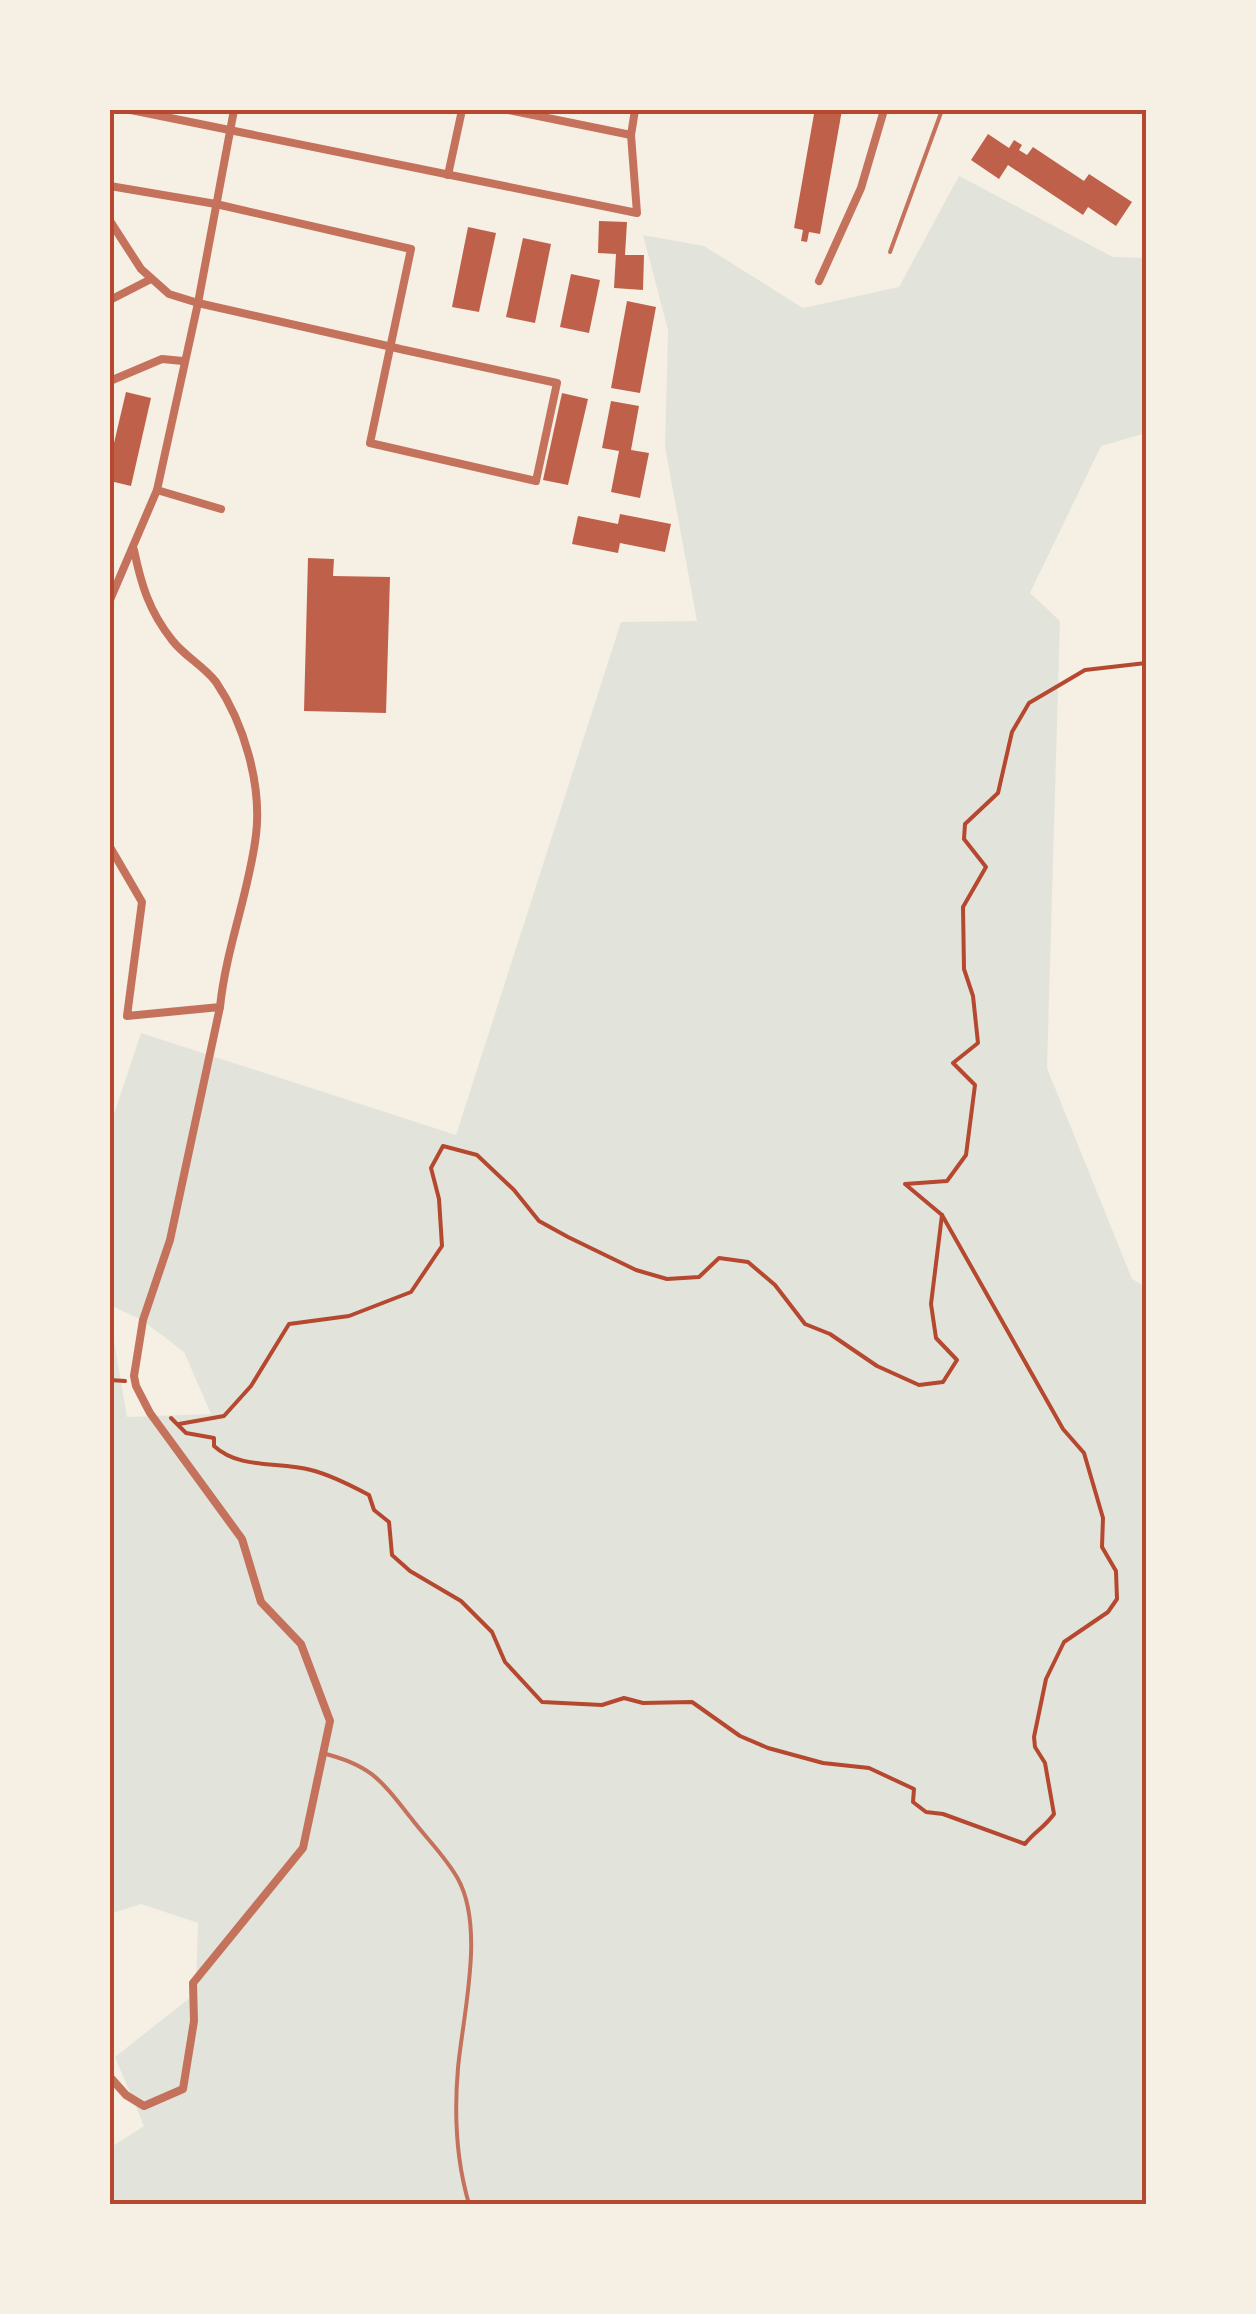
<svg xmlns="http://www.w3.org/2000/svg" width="1256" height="2314" font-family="Inter,sans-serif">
	<rect width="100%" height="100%" fill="#f6efe4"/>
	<!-- green -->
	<polygon fill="#e2e4dc" points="959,176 1113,257 1146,258 1146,433 1101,446 1030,593 1060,621 1047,1068 1132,1279 1146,1287 1146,2204 110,2204 110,2148 144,2126 115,2057 196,1993 198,1923 141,1904 110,1914 110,1317 127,1417 211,1414 184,1352 142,1320 110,1305 110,1126 141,1033 456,1135 621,622 697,621 665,447 668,330 643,235 704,246 803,308 899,287"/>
	<!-- building -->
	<g fill="#bf614a">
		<polygon points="803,110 842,110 820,234 809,232 807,242 801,241 803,230 794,228 814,114"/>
		<polygon points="988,134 1009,148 1014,140 1022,145 1019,150 1027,155 1033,147 1084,181 1089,174 1132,202 1116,226 1088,207 1083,215 1008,165 999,179 971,160"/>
		<polygon points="599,221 627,222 625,255 644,255 643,290 614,288 616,254 598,253"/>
		<polygon points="468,227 496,233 479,312 452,307"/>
		<polygon points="523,238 551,244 535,323 506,317"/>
		<polygon points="571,274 600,280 589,333 560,327"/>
		<polygon points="627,301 656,307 640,393 611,388"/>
		<polygon points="126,392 151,398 131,486 110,481 110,460"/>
		<polygon points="562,393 588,399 568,485 543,480"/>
		<polygon points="611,401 639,406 631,450 649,453 640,498 611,492 619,451 602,448"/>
		<polygon points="620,514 671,524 665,552 620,543 618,553 572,544 578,516 618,524"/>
		<polygon points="308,558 334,559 333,576 390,577 386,713 304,711"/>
	</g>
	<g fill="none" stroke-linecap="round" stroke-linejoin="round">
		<!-- path -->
		<g stroke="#b5482f" stroke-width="4">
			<polyline points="110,1380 125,1381"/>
			<path d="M171,1418L186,1433L214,1438V1446C240,1470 279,1461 311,1470C327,1474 354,1487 369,1495L374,1510L389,1522L392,1555L410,1571L461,1601L492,1632L505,1662L542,1702L602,1705L624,1698L643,1703L692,1702L740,1736L768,1748L823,1763L869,1768L914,1789L913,1802L926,1812L943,1814L1025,1844C1034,1832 1044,1828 1054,1814L1045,1763L1035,1747L1034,1737L1046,1679L1064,1642L1108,1612L1117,1599L1116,1571L1102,1547L1103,1518L1084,1453L1063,1429L942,1215L905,1184L947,1181L966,1155L975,1085L953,1063L978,1043L973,996L964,969L963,907L986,867L964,839L965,824L998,793L1012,732L1029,703L1085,670L1146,663"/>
			<polyline points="179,1424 224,1416 251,1386 289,1324 349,1316 411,1292 442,1246 439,1199 431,1168 443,1146 477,1155 514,1190 539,1221 568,1237 636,1270 667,1279 699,1277 719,1258 748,1262 775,1285 805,1324 830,1334 877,1366 919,1385 943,1382 957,1360 936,1338 931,1304 942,1215"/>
		</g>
		<!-- service -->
		<g stroke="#c5725c" stroke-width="4">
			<polyline points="890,252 942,110"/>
			<path d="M322,1753C371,1765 381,1780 411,1818C426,1838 446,1857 458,1879C485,1928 463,2014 458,2068C454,2114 456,2160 469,2204"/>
		</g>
		<!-- minor -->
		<g stroke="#c5725c" stroke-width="8">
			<polyline points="131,110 637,213 631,135 635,110"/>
			<polyline points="508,110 631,135"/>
			<polyline points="448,175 462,110"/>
			<polyline points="110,186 216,204 411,249 370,443 536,481 557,383 400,349 392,347 198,303 169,294 141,269 110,221"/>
			<polyline points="819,281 861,188 884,110"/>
			<polyline points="110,300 151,279"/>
			<polyline points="110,381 162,359 183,361"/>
			<polyline points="157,490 221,509"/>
			<polyline points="110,600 157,490 198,303 234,110"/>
			<path d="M110,847L142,902L127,1016L220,1007C226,948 249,893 256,835C262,785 244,723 216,682C204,666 184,656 172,640C149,611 141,584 134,550"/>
			<polyline points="110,2077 126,2095 144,2106 183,2089 194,2021 193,1983 303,1848 330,1721 301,1644 261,1602 242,1539 150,1413 136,1386 134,1376 143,1320 170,1240 220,1007"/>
		</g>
	</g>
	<!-- border -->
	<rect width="1256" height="2314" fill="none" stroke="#f6efe4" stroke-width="225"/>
	<rect x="112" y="112" width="1032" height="2090" fill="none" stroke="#b5482f" stroke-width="4"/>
</svg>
